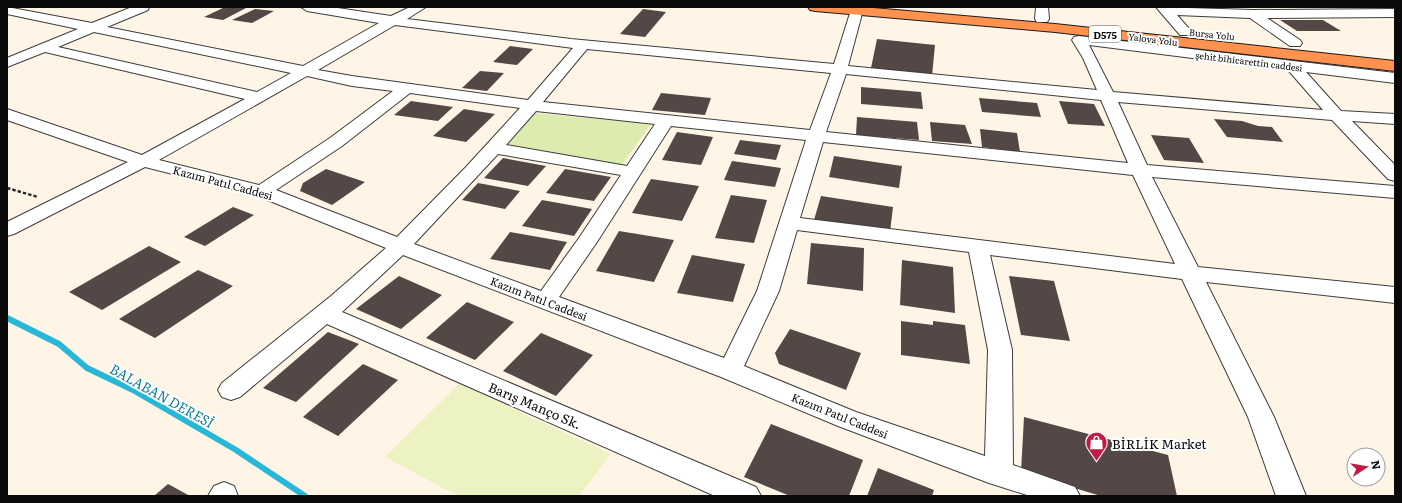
<svg xmlns="http://www.w3.org/2000/svg" width="1402" height="503" font-family="Literata,serif">
	<rect width="100%" height="100%" fill="#fff5e7"/>
	<!-- green -->
	<polygon fill="#dbecae" points="534,113 651,124 622,165 503,144"/>
	<!-- pitch -->
	<polygon fill="#ecf2c1" points="459,384 611,454 579,496 458,496 385,457"/>
	<g fill="none" stroke-linecap="round" stroke-linejoin="round">
		<!-- stream -->
		<polyline stroke="#28b7d7" stroke-width="6" points="7,318 59,344 87,368 133,390 236,450 305,496"/>
	</g>
	<!-- building -->
	<g fill="#534846">
		<polygon points="225,7 248,7 223,20 204,17"/>
		<polygon points="255,9 274,11 252,23 232,20"/>
		<polygon points="643,9 666,12 645,37 620,34"/>
		<polygon points="1280,20 1323,20 1341,31 1297,31"/>
		<polygon points="877,39 935,45 932,76 871,68"/>
		<polygon points="510,46 533,49 517,65 493,62"/>
		<polygon points="480,71 504,73 487,91 462,88"/>
		<polygon points="861,87 921,92 923,109 861,104"/>
		<polygon points="661,93 711,98 705,115 652,110"/>
		<polygon points="979,98 1037,103 1041,117 982,112"/>
		<polygon points="411,101 453,107 438,121 394,115"/>
		<polygon points="1059,101 1094,104 1105,126 1068,124"/>
		<polygon points="464,109 495,114 466,142 433,136"/>
		<polygon points="857,117 917,122 919,140 856,135"/>
		<polygon points="1214,119 1242,121 1258,126 1272,127 1283,142 1227,137"/>
		<polygon points="930,122 965,125 972,144 932,141"/>
		<polygon points="980,129 1017,133 1020,152 982,147"/>
		<polygon points="677,132 713,137 701,165 662,160"/>
		<polygon points="1151,135 1189,138 1204,163 1164,160"/>
		<polygon points="740,140 781,145 776,160 734,154"/>
		<polygon points="834,156 902,166 899,188 829,177"/>
		<polygon points="503,158 546,166 528,186 484,178"/>
		<polygon points="732,161 781,168 775,187 724,180"/>
		<polygon points="326,169 365,182 332,205 300,191 303,183"/>
		<polygon points="565,169 611,177 594,201 546,193"/>
		<polygon points="651,179 699,186 682,221 632,213"/>
		<polygon points="478,183 520,191 505,209 462,200"/>
		<polygon points="731,195 767,200 754,243 715,238"/>
		<polygon points="821,196 893,207 890,232 814,220"/>
		<polygon points="542,200 592,209 574,236 522,226"/>
		<polygon points="233,207 254,215 205,246 184,237"/>
		<polygon points="619,231 674,240 654,282 596,271"/>
		<polygon points="510,232 567,242 550,270 490,259"/>
		<polygon points="811,243 864,248 863,291 807,284"/>
		<polygon points="149,246 181,262 102,310 69,292"/>
		<polygon points="692,255 745,264 733,302 677,293"/>
		<polygon points="902,260 953,267 955,313 900,305"/>
		<polygon points="198,270 233,286 155,338 119,319"/>
		<polygon points="399,276 442,295 401,329 356,309"/>
		<polygon points="1009,276 1054,281 1070,341 1021,335"/>
		<polygon points="467,302 514,322 475,360 426,338"/>
		<polygon points="901,321 933,325 933,321 965,325 970,364 901,355"/>
		<polygon points="790,329 861,353 846,390 779,364 775,353"/>
		<polygon points="328,332 359,344 296,402 263,388"/>
		<polygon points="541,333 593,355 556,396 503,371"/>
		<polygon points="363,364 398,380 338,436 303,417"/>
		<polygon points="1024,417 1168,455 1177,496 1101,496 1021,472"/>
		<polygon points="771,424 863,460 849,496 790,496 744,477"/>
		<polygon points="878,468 934,490 932,496 867,496"/>
		<polygon points="168,484 190,496 154,496"/>
	</g>
	<g fill="none" stroke-linecap="round" stroke-linejoin="round">
		<defs>
			<g id="minor">
				<path d="M7,7L92,23L132,7H149L148,10L107,27L303,66L379,23L307,11L301,7H331L391,16L410,7H426L407,19L571,39L834,64L851,10L852,7H861L863,10L848,66L1097,90L1083,58L1072,40L1074,37L1079,36L1395,73V83L1306,72L1341,111L1395,114V124L1352,121L1395,165V181L1388,179L1332,120L1118,102L1147,165L1395,186V198L1152,177L1198,267L1395,287V303L1206,282L1274,417L1306,496H1276L1248,417L1182,279L990,255L1012,350L1013,465L1075,487L1080,496H1030L989,483L838,426L721,377L403,255L342,312L756,487L761,496H715L327,324L240,397L231,400L222,397L218,390L222,383L331,296L386,248L255,195L145,167L14,234L7,236V222L128,162L7,120V109L142,155L245,99L45,52L7,67V58L78,29L7,14ZM395,25L573,48L528,100L352,76L318,70ZM94,32L291,73L257,92L58,47ZM1089,45L1288,70L1323,110L1113,92ZM587,49L831,73L810,130L543,102ZM846,74L1101,100L1128,163L826,132ZM307,76L352,86L393,91L330,138L259,185L159,160ZM410,93L520,108L465,168L397,237L276,190L342,146ZM536,111L655,124L627,166L506,145ZM671,126L806,140L757,291L724,358L559,297L597,242ZM823,142L1133,175L1175,264L800,218ZM498,154L621,175L579,238L541,291L414,244ZM797,230L969,252L988,350L985,456L856,412L744,366L779,291Z"/>
				<polygon points="1036,7 1048,7 1049,19 1047,22 1037,22 1035,19"/>
				<polygon points="1156,7 1253,10 1395,9 1395,17 1267,18 1300,40 1302,43 1300,46 1290,46 1250,18 1177,15 1192,32 1190,35 1180,35"/>
				<polygon points="224,482 234,486 238,496 208,496 214,486"/>
			</g>
			<polygon id="trunk" points="808,7 862,7 1055,24 1395,61 1395,71 1055,32 815,11 810,10"/>
		</defs>
		<!-- minor casing -->
		<use href="#minor" stroke="#3d3d3d" stroke-width="2"/>
		<!-- trunk casing -->
		<use href="#trunk" stroke="#1b1b1b" stroke-width="2"/>
		<!-- path -->
		<polyline stroke="#2c2c2c" stroke-width="2.5" stroke-dasharray="3.5 2" stroke-linecap="butt" points="7,188 38,197"/>
		<!-- minor -->
		<use href="#minor" fill="#fff" fill-rule="evenodd"/>
		<!-- trunk -->
		<use href="#trunk" fill="#ff924e" fill-rule="evenodd"/>
	</g>
	<!-- icons -->
	<defs>
		<symbol id="shop-pin" viewBox="-11 -11 22 30"><path d="M0 17L-7.5 6A9.5 9.5 0 1 1 7.5 6Z" fill="#c31946" stroke="#fff"/><path d="M-5-2.5h2.3a2.7 3.5 0 0 1 5.4 0H5L5.5 6h-11ZM-1.5-2.5h3a1.5 2.3 0 0 0-3 0Z" fill="#fff"/></symbol>
	</defs>
	<g fill-rule="evenodd">
		<use href="#shop-pin" x="1084" y="430" width="25" height="34"/>
	</g>
	<g text-anchor="middle" dominant-baseline="central" stroke-width="4" stroke-linejoin="round" paint-order="stroke">
		<!-- far-street labels -->
		<g font-size="9" fill="#0a0a0a" stroke="#fff">
			<text transform="translate(1212 34) rotate(6)">Bursa Yolu</text>
			<text transform="translate(1153 39) rotate(7)">Yalova Yolu</text>
			<text transform="translate(1249 61) rotate(7)">şehit bihicarettin caddesi</text>
		</g>
		<!-- shield labels -->
		<rect fill="#fff" stroke="#545454" stroke-width="1" x="1089" y="26" width="32" height="16" rx="3"/>
		<g font-size="10" font-weight="bold" fill="#0a0a0a">
			<text x="1105" y="34">D575</text>
		</g>
		<!-- street labels -->
		<g font-size="11" fill="#0a0a0a" stroke="#fff">
			<text transform="translate(223 182) rotate(15)">Kazım Patıl Caddesi</text>
			<text transform="translate(539 298) rotate(21)">Kazım Patıl Caddesi</text>
			<text transform="translate(840 415) rotate(22)">Kazım Patıl Caddesi</text>
		</g>
		<!-- near-street labels -->
		<g font-size="13" fill="#0a0a0a" stroke="#fff">
			<text transform="translate(535 405) rotate(23)">Barış Manço Sk.</text>
		</g>
		<!-- near-poi labels -->
		<g font-size="13" fill="#0a0a0a" stroke="#fff" text-anchor="start">
			<text x="1112" y="443">BİRLİK Market</text>
		</g>
		<!-- near-water labels -->
		<g font-size="14" font-style="italic" fill="#0b7c9c" stroke="#fff">
			<text transform="translate(162 395) rotate(29)">BALABAN DERESİ</text>
		</g>
	</g>
	<!-- border -->
	<rect width="1402" height="503" fill="none" stroke="#0a0a0a" stroke-width="16"/>
	<!-- north arrow -->
	<g transform="translate(1366 467) rotate(78)"><circle r="19" fill="#ffffff" stroke="#9d9d9d"/>
	<path d="M0-3L7 15L0 10L-7 15Z" fill="#c31946"/>
	<text y="-6" font-size="11" font-weight="bold" text-anchor="middle" fill="#0a0a0a">N</text>
	</g>
</svg>
